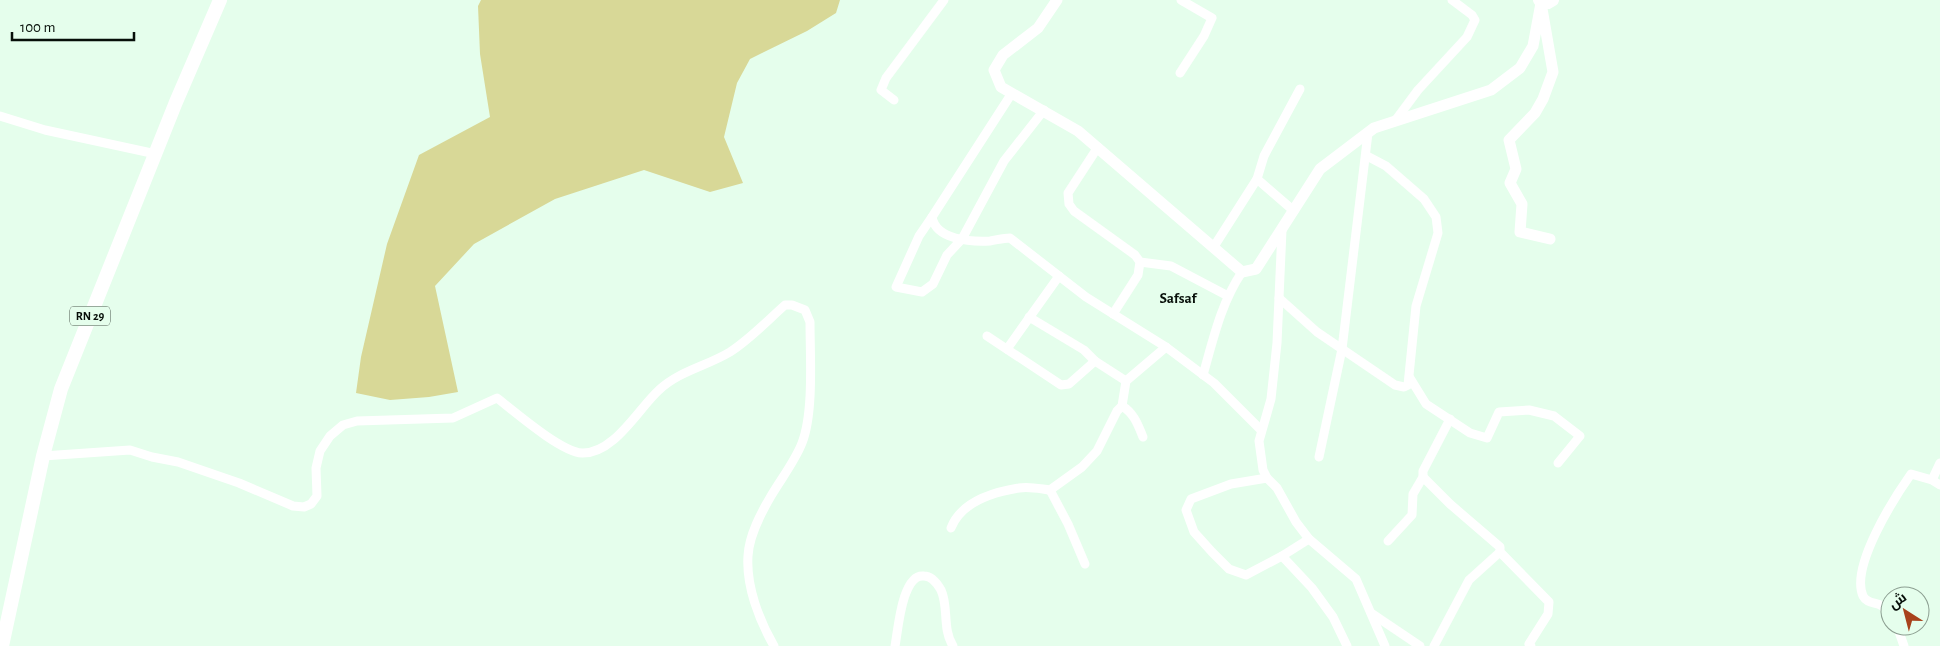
<svg xmlns="http://www.w3.org/2000/svg" width="1940" height="646" font-family="'Alegreya Sans',Cairo,sans-serif">
	<rect width="100%" height="100%" fill="#e5feec"/>
	<!-- green -->
	<polygon fill="#d8d897" points="481,0 840,0 836,13 807,31 750,59 737,83 724,137 743,183 710,192 644,170 555,199 474,244 435,286 458,392 429,397 390,400 356,393 361,357 387,244 419,155 490,117 480,54 478,6"/>
	<g fill="none" stroke-linecap="round" stroke-linejoin="round">
		<!-- minor -->
		<g stroke="#fff" stroke-width="9">
			<polyline points="1180,73 1204,36 1212,18 1181,0"/>
			<path d="M1012,93L932,217C936,240 971,242 990,241C997,240 1003,238 1010,238L1086,297L1166,347L1214,383L1261,430"/>
			<polyline points="894,100 881,90 886,78 944,0"/>
			<polyline points="0,116 45,130 156,154"/>
			<polyline points="1395,121 1418,90 1467,37 1475,20 1472,15 1452,0"/>
			<polyline points="1098,147 1068,193 1069,204 1074,211 1135,255 1140,262 1138,275 1113,314"/>
			<polyline points="1257,179 1264,156 1300,89"/>
			<polyline points="932,217 919,236 896,287 922,292 933,284 947,255 962,239 1004,161 1044,110"/>
			<polyline points="1282,230 1277,343 1271,399 1259,441 1263,470 1267,478 1277,488 1296,522 1309,539 1356,579 1385,646"/>
			<polyline points="1213,248 1257,179 1294,211"/>
			<polyline points="1140,262 1171,266 1228,296"/>
			<polyline points="1279,298 1317,332 1395,385 1404,387 1408,385 1416,306 1438,233 1436,217 1424,199 1386,166 1367,156"/>
			<polyline points="1029,317 1084,350 1095,361 1126,381"/>
			<polyline points="987,336 1061,385 1069,384 1095,361"/>
			<polyline points="1007,349 1059,276"/>
			<path d="M1203,375C1213,340 1221,303 1242,272"/>
			<polyline points="1410,378 1426,404 1470,433 1487,438 1499,412 1529,410 1554,416 1580,436 1558,463"/>
			<path d="M1122,406C1134,413 1138,425 1143,437"/>
			<path d="M43,456L130,450L152,457L178,462L239,483L293,506L304,507L311,504L317,496L316,468L320,451L330,436L343,425L357,421L453,418L497,398C515,412 561,452 582,453C614,454 638,409 659,390C679,371 707,366 730,352C750,339 767,321 785,305H792L805,310L810,322C810,356 814,412 802,443C795,461 781,479 771,496C761,513 749,535 748,556C746,586 759,620 774,646"/>
			<polyline points="1319,457 1342,349 1368,133"/>
			<polyline points="1423,477 1450,504 1500,547 1500,552 1549,602 1548,614 1529,644 1531,646"/>
			<polyline points="1267,478 1231,484 1191,499 1186,510 1194,532 1212,552 1229,569 1246,575 1282,556 1312,588 1333,617 1347,646"/>
			<polyline points="1932,480 1940,463"/>
			<polyline points="1050,490 1068,524 1085,564"/>
			<path d="M951,528C961,502 994,492 1019,488C1029,486 1041,489 1050,490L1082,467L1097,451L1117,411L1122,406L1126,381L1166,347"/>
			<polyline points="1388,541 1412,515 1413,494 1423,477 1423,471 1450,419"/>
			<polyline points="1282,556 1309,539"/>
			<polyline points="1371,613 1420,646"/>
			<path d="M1890,615C1888,612 1885,608 1882,606C1876,602 1867,604 1863,596C1850,567 1894,498 1911,474L1932,480L1940,485"/>
			<polyline points="1897,626 1904,646"/>
			<path d="M895,646C898,631 902,573 924,576C932,576 937,583 941,590C949,607 942,629 953,646"/>
			<polyline points="1434,646 1469,580 1500,552"/>
		</g>
		<!-- tertiary -->
		<polyline stroke="#fff" stroke-width="11" points="1057,0 1038,28 1003,55 994,70 1001,87 1078,131 1242,272 1256,269 1320,169 1374,128 1491,90 1520,68 1533,46 1541,3 1553,72 1543,99 1535,113 1509,140 1516,169 1510,183 1522,204 1520,232 1550,239"/>
		<!-- secondary -->
		<polyline stroke="#fff" stroke-width="12" points="1539,0 1541,3 1548,3 1553,0"/>
		<!-- primary -->
		<polyline stroke="#fff" stroke-width="14" points="2,646 43,456 61,389 176,102 220,0"/>
	</g>
	<g text-anchor="middle" dominant-baseline="central" stroke-width="5" stroke-linejoin="round" paint-order="stroke">
		<!-- shield labels -->
		<rect fill="#e5feec" stroke="#4a574d" stroke-width="1" x="70" y="306.5" width="40" height="19" rx="4"/>
		<g font-size="12" font-weight="bold" fill="#070f09">
			<text x="90" y="316">RN 29</text>
		</g>
		<!-- neighbourhood labels -->
		<g font-size="15" font-weight="bold" fill="#070f09" stroke="#e5feec">
			<text x="1178" y="298">Safsaf</text>
		</g>
	</g>
	<!-- north arrow -->
	<g transform="translate(1905 611) rotate(324)"><circle r="24" fill="#e5feec" stroke="#8c9e91"/>
	<path d="M0-4L9 19L0 12L-9 19Z" fill="#a8421b"/>
	<text y="-8" font-size="14" font-weight="bold" text-anchor="middle" fill="#070f09">ش</text>
	</g>
	<!-- scale -->
	<path d="M12 32v8h122v-8" fill="none" stroke="#070f09" stroke-width="2.5"/>
	<text x="20" y="32" font-size="15" fill="#070f09" stroke="#e5feec" stroke-width="4" paint-order="stroke">100 m</text>
</svg>
